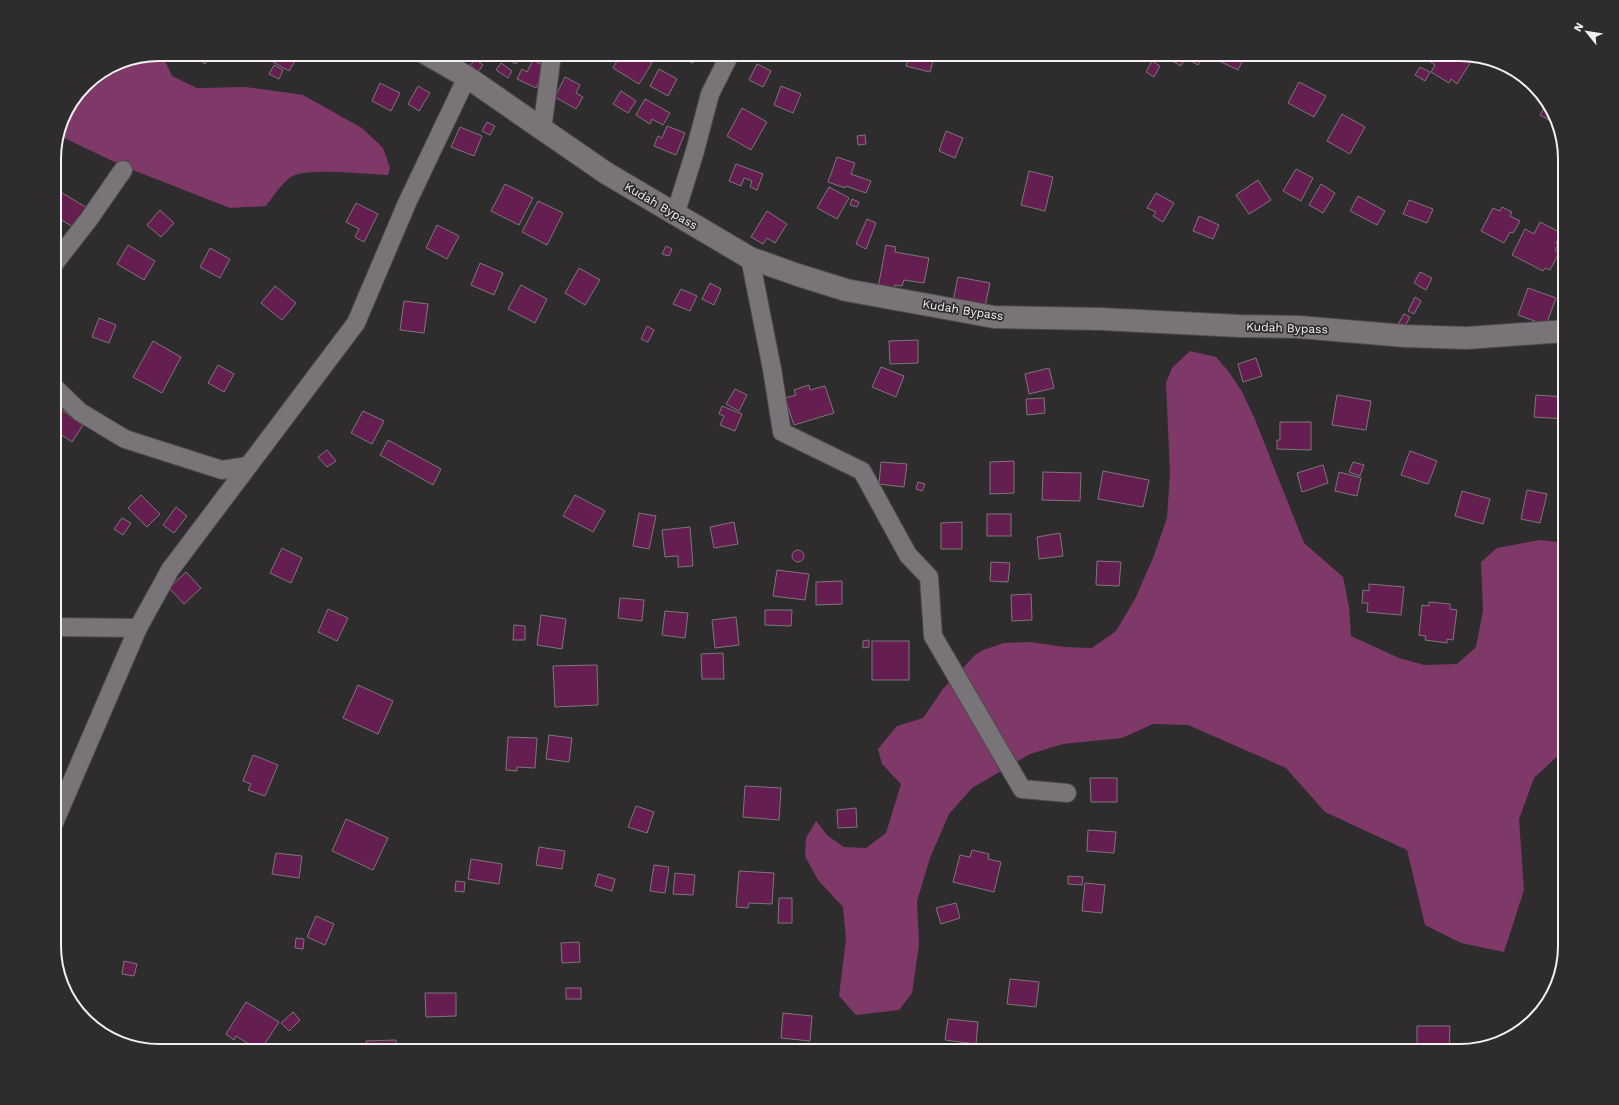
<svg xmlns="http://www.w3.org/2000/svg" width="1619" height="1105" font-family="'Work Sans',sans-serif">
	<rect width="100%" height="100%" fill="#2f2c2e"/>
	<!-- green -->
	<g fill="#7f3968">
		<path d="M162,54L172,76L197,88L246,87L303,95L362,128L383,148L390,168L388,175C366,174 314,168 295,175C284,179 273,197 266,206L230,208L125,167L58,135L62,119L85,85L119,62Z"/>
		<polygon points="1190,351 1216,357 1229,372 1241,390 1254,417 1304,543 1343,577 1349,607 1351,636 1399,658 1424,665 1457,664 1476,647 1483,611 1481,562 1497,548 1540,540 1565,543 1565,749 1534,778 1519,819 1524,890 1504,952 1461,943 1425,925 1407,850 1325,812 1286,768 1188,725 1153,724 1122,738 1063,744 1030,754 972,788 949,814 930,858 917,901 919,945 912,993 899,1010 856,1015 839,996 846,939 843,907 818,880 805,856 806,838 816,821 828,836 844,847 866,848 886,833 901,784 882,764 878,749 897,726 923,718 943,689 976,654 983,650 1004,643 1030,642 1065,647 1092,648 1116,631 1135,599 1153,558 1167,518 1170,473 1166,383 1172,368"/>
	</g>
	<!-- building -->
	<g fill="#641e4f" stroke="#7b7779">
		<polygon points="191,54 213,54 205,64"/>
		<polygon points="263,54 299,54 289,71 262,56"/>
		<polygon points="509,54 522,54 516,64 506,59"/>
		<polygon points="582,54 599,54 597,57 593,55 590,59"/>
		<polygon points="621,54 636,54 652,63 639,84 613,68"/>
		<polygon points="674,54 697,54 693,63"/>
		<polygon points="909,54 935,54 930,72 906,66"/>
		<polygon points="1160,54 1187,54 1181,66"/>
		<polygon points="1195,54 1203,56 1198,65 1191,61"/>
		<polygon points="1220,54 1246,54 1238,70 1217,60"/>
		<polygon points="1434,54 1460,54 1472,60 1457,84 1451,79 1449,83 1431,72 1435,65 1429,61"/>
		<polygon points="475,59 483,65 478,72 470,66"/>
		<polygon points="533,60 546,67 536,88 517,79 522,69 527,72"/>
		<polygon points="1152,61 1160,66 1154,77 1146,72"/>
		<polygon points="501,63 512,71 508,78 496,70"/>
		<polygon points="757,64 771,71 763,87 749,80"/>
		<polygon points="274,65 283,70 279,79 269,74"/>
		<polygon points="1420,67 1430,72 1425,81 1415,75"/>
		<polygon points="659,69 677,79 668,96 650,86"/>
		<polygon points="565,77 580,85 576,93 583,97 576,109 555,97"/>
		<polygon points="1299,82 1326,96 1314,117 1288,103"/>
		<polygon points="380,83 400,93 391,111 372,101"/>
		<polygon points="418,86 430,93 419,111 408,104"/>
		<polygon points="781,86 801,94 793,113 774,105"/>
		<polygon points="621,91 636,101 628,113 613,104"/>
		<polygon points="645,99 670,113 663,125 652,119 650,124 636,115"/>
		<polygon points="1546,104 1551,107 1555,123 1540,115"/>
		<polygon points="742,108 767,122 751,150 727,136"/>
		<polygon points="1342,114 1365,127 1350,154 1327,141"/>
		<polygon points="487,122 495,126 490,135 482,131"/>
		<polygon points="667,126 685,133 676,155 654,146 658,136 662,138"/>
		<polygon points="460,127 482,136 474,156 451,147"/>
		<polygon points="946,131 963,138 955,158 939,151"/>
		<polygon points="865,135 866,144 858,145 857,136"/>
		<polygon points="837,157 855,163 851,174 871,181 866,193 846,186 845,188 828,182"/>
		<polygon points="736,164 763,174 757,190 750,187 752,181 744,178 741,186 729,181"/>
		<polygon points="1296,169 1313,178 1301,201 1283,191"/>
		<polygon points="1029,171 1053,177 1045,211 1021,205"/>
		<polygon points="1258,180 1271,200 1249,214 1236,195"/>
		<polygon points="505,184 533,198 519,225 491,211"/>
		<polygon points="1321,184 1335,193 1323,213 1309,205"/>
		<polygon points="829,187 849,198 837,219 817,208"/>
		<polygon points="59,191 89,209 76,229 54,215 54,198"/>
		<polygon points="1156,193 1174,203 1163,222 1153,216 1156,212 1147,208"/>
		<polygon points="1358,196 1385,211 1377,225 1350,211"/>
		<polygon points="852,199 859,202 857,207 850,205"/>
		<polygon points="1409,200 1433,209 1427,223 1403,214"/>
		<polygon points="538,201 563,213 547,245 522,232"/>
		<polygon points="356,203 378,214 364,242 355,237 359,229 346,222"/>
		<polygon points="1502,207 1512,212 1510,216 1520,221 1513,233 1510,232 1504,243 1481,231 1493,208 1500,211"/>
		<polygon points="160,210 174,223 161,237 147,225"/>
		<polygon points="767,211 787,224 775,243 767,238 763,244 751,237"/>
		<polygon points="1199,216 1219,225 1213,239 1193,231"/>
		<polygon points="867,219 876,223 866,249 856,244"/>
		<polygon points="1540,222 1561,233 1556,243 1558,244 1555,251 1559,253 1550,270 1545,268 1543,271 1512,255 1525,229 1534,234"/>
		<polygon points="437,225 459,236 447,259 426,248"/>
		<polygon points="128,245 155,261 144,280 117,264"/>
		<polygon points="886,245 896,247 895,252 929,258 924,283 904,280 902,286 895,285 893,291 878,288"/>
		<polygon points="666,246 672,249 669,256 662,254"/>
		<polygon points="210,248 230,259 220,278 200,267"/>
		<polygon points="480,263 503,273 494,295 471,285"/>
		<polygon points="579,268 600,280 585,305 565,293"/>
		<polygon points="1420,272 1432,278 1426,290 1414,283"/>
		<polygon points="958,277 990,283 984,311 952,305"/>
		<polygon points="710,283 721,289 714,305 702,299"/>
		<polygon points="521,285 547,299 535,323 508,309"/>
		<polygon points="275,286 296,303 282,320 261,303"/>
		<polygon points="1528,288 1556,298 1546,325 1518,315"/>
		<polygon points="681,289 697,296 690,311 673,304"/>
		<polygon points="1415,297 1421,301 1414,314 1408,311"/>
		<polygon points="404,301 428,304 424,333 400,330"/>
		<polygon points="1404,314 1410,317 1403,330 1397,326"/>
		<polygon points="99,318 116,325 109,343 92,337"/>
		<polygon points="647,326 654,330 648,342 641,339"/>
		<polygon points="918,340 918,363 890,364 889,341"/>
		<polygon points="153,341 181,357 162,393 133,377"/>
		<polygon points="1256,358 1262,376 1243,382 1238,364"/>
		<polygon points="218,365 234,374 224,392 208,383"/>
		<polygon points="881,367 904,376 896,397 872,387"/>
		<polygon points="1049,368 1054,388 1029,394 1025,374"/>
		<polygon points="809,385 810,390 825,386 834,413 794,425 785,398 796,395 794,390"/>
		<polygon points="735,389 747,395 739,411 726,404"/>
		<polygon points="1337,395 1371,401 1366,430 1332,425"/>
		<polygon points="1536,395 1565,397 1565,419 1534,417"/>
		<polygon points="1044,398 1045,413 1027,415 1026,399"/>
		<polygon points="56,406 83,425 72,442 54,430 54,409"/>
		<polygon points="722,406 742,414 735,431 720,425 724,416 719,414"/>
		<polygon points="363,411 384,421 372,444 351,433"/>
		<polygon points="1280,422 1311,422 1311,450 1277,449 1277,440 1280,440"/>
		<polygon points="388,440 441,469 433,485 380,455"/>
		<polygon points="327,450 336,461 327,467 318,457"/>
		<polygon points="1410,451 1437,461 1428,484 1401,475"/>
		<polygon points="1014,461 1014,493 990,494 990,462"/>
		<polygon points="881,462 907,464 904,487 879,484"/>
		<polygon points="1353,462 1364,465 1360,476 1349,472"/>
		<polygon points="1323,465 1328,483 1302,492 1297,473"/>
		<polygon points="1103,471 1149,480 1143,507 1098,499"/>
		<polygon points="1043,472 1081,473 1080,501 1042,500"/>
		<polygon points="1339,472 1361,478 1357,496 1335,491"/>
		<polygon points="918,482 925,484 922,491 916,489"/>
		<polygon points="1527,490 1547,494 1540,523 1521,519"/>
		<polygon points="1462,491 1490,499 1483,524 1455,516"/>
		<polygon points="141,495 160,514 147,527 128,508"/>
		<polygon points="575,495 605,511 593,532 563,516"/>
		<polygon points="176,507 187,516 174,533 163,525"/>
		<polygon points="639,513 656,516 649,549 633,546"/>
		<rect x="987" y="514" width="24" height="22"/>
		<polygon points="122,518 131,523 123,535 114,529"/>
		<polygon points="734,522 738,544 714,548 710,527"/>
		<polygon points="962,522 962,549 941,549 941,523"/>
		<polygon points="690,527 693,566 678,567 678,556 665,557 662,530"/>
		<polygon points="1060,533 1063,556 1039,559 1037,537"/>
		<polygon points="282,548 302,558 291,583 270,573"/>
		<circle cx="798" cy="556" r="6"/>
		<polygon points="1097,561 1121,562 1119,586 1096,585"/>
		<polygon points="991,562 1010,563 1008,582 990,581"/>
		<polygon points="777,570 809,574 805,600 773,596"/>
		<polygon points="186,572 201,588 184,604 169,588"/>
		<polygon points="842,581 842,604 816,605 816,582"/>
		<polygon points="1369,584 1404,587 1401,615 1367,612 1368,603 1362,603 1363,590 1369,591"/>
		<polygon points="1031,594 1032,620 1012,621 1011,595"/>
		<polygon points="620,598 644,600 642,621 618,618"/>
		<polygon points="1429,602 1450,604 1450,609 1457,610 1453,640 1447,639 1447,643 1425,640 1426,636 1419,635 1422,605 1429,606"/>
		<polygon points="328,609 348,618 337,641 318,632"/>
		<polygon points="765,610 792,610 791,626 765,625"/>
		<polygon points="665,611 688,613 685,638 662,635"/>
		<polygon points="541,615 566,619 562,649 537,645"/>
		<polygon points="736,617 739,645 715,648 712,620"/>
		<polygon points="514,625 525,626 525,640 513,640"/>
		<polygon points="869,640 869,647 863,648 863,641"/>
		<rect x="872" y="641" width="37" height="39"/>
		<polygon points="723,653 724,679 702,679 701,654"/>
		<polygon points="597,665 598,705 555,707 553,666"/>
		<polygon points="358,685 393,701 378,734 343,718"/>
		<polygon points="549,735 572,738 569,762 546,759"/>
		<polygon points="508,737 537,738 535,768 517,767 517,771 506,770"/>
		<polygon points="253,755 278,765 265,796 248,790 251,784 243,781"/>
		<polygon points="1090,778 1117,778 1117,802 1091,802"/>
		<polygon points="745,786 781,788 779,820 743,817"/>
		<polygon points="636,806 654,812 647,833 628,827"/>
		<polygon points="856,808 857,827 838,828 837,810"/>
		<polygon points="346,819 388,838 373,870 332,851"/>
		<polygon points="1088,830 1116,832 1114,853 1087,851"/>
		<polygon points="539,847 565,851 562,869 536,865"/>
		<polygon points="972,850 989,854 988,859 1001,862 994,892 953,882 960,855 970,857"/>
		<polygon points="276,853 302,856 299,878 272,874"/>
		<polygon points="471,859 502,864 499,884 468,879"/>
		<polygon points="654,865 669,867 665,893 650,891"/>
		<polygon points="739,871 774,873 772,904 749,903 748,908 736,907"/>
		<polygon points="675,873 695,875 693,895 673,894"/>
		<polygon points="598,874 615,879 612,891 595,886"/>
		<polygon points="1068,876 1083,877 1082,885 1068,884"/>
		<polygon points="456,881 465,882 464,892 455,891"/>
		<polygon points="1085,883 1105,885 1102,913 1082,911"/>
		<polygon points="779,898 792,898 792,923 778,923"/>
		<polygon points="956,903 960,918 941,924 936,908"/>
		<polygon points="316,916 334,924 325,945 307,937"/>
		<polygon points="296,938 304,939 303,949 295,948"/>
		<polygon points="579,942 580,962 562,963 561,943"/>
		<polygon points="124,961 137,964 134,976 122,974"/>
		<polygon points="1010,979 1039,982 1036,1007 1007,1004"/>
		<rect x="566" y="988" width="15" height="11"/>
		<polygon points="425,993 456,993 456,1016 426,1017"/>
		<polygon points="246,1002 279,1022 260,1051 236,1036 234,1040 226,1034"/>
		<polygon points="293,1012 300,1020 289,1031 281,1023"/>
		<polygon points="783,1013 812,1016 810,1041 781,1038"/>
		<polygon points="948,1019 978,1022 976,1044 945,1040"/>
		<polygon points="1417,1026 1450,1026 1449,1051 1417,1051"/>
		<polygon points="396,1040 396,1051 366,1051 366,1041"/>
		<polygon points="889,1047 912,1048 912,1051 889,1051"/>
	</g>
	<g fill="none" stroke-linecap="round" stroke-linejoin="round">
		<defs>
			<g id="street">
				<polyline points="542,130 552,54"/>
				<polyline points="675,215 695,151 710,94 730,54"/>
				<polyline points="750,258 772,369 782,432 862,471 908,555 929,577 933,636 1022,789 1067,793"/>
				<polyline points="54,264 89,219 123,170"/>
				<polyline points="54,387 80,412 125,439 222,470 248,466"/>
				<polyline points="54,627 138,628"/>
				<polyline points="54,823 138,628 170,570 356,323 407,203 467,77"/>
			</g>
			<polyline id="secondary" points="427,54 467,77 606,173 750,258 798,275 846,290 994,317 1101,319 1240,326 1299,327 1405,336 1467,338 1565,331"/>
		</defs>
		<!-- street casing -->
		<use href="#street" stroke="#4c494b" stroke-width="20"/>
		<!-- secondary casing -->
		<use href="#secondary" stroke="#4c494b" stroke-width="24"/>
		<!-- street -->
		<use href="#street" stroke="#787477" stroke-width="18"/>
		<!-- secondary -->
		<use href="#secondary" stroke="#787477" stroke-width="22"/>
	</g>
	<g text-anchor="middle" dominant-baseline="central" stroke-width="3.5" stroke-linejoin="round" paint-order="stroke">
		<!-- street labels -->
		<g font-size="12" fill="#f2f0f1" stroke="#2f2c2e">
			<text transform="translate(661 206) rotate(30)">Kudah Bypass</text>
			<text transform="translate(963 310) rotate(9)">Kudah Bypass</text>
			<text transform="translate(1287 328) rotate(2)">Kudah Bypass</text>
		</g>
	</g>
	<!-- crop -->
	<path d="M0 0H1619V1105H0ZM159 61H1460A98 98 0 0 1 1558 159V946A98 98 0 0 1 1460 1044H159A98 98 0 0 1 61 946V159A98 98 0 0 1 159 61Z" fill="#2f2c2e" fill-rule="evenodd"/>
	<path fill="none" stroke="#f2f0f1" stroke-width="2" d="M159 61H1460A98 98 0 0 1 1558 159V946A98 98 0 0 1 1460 1044H159A98 98 0 0 1 61 946V159A98 98 0 0 1 159 61Z"/>
	<!-- north arrow -->
	<g transform="translate(1587 32) rotate(300)" stroke="#2f2c2e" stroke-width="3" paint-order="stroke">
	<path d="M0-3L7 15L0 10L-7 15Z" fill="#f2f0f1"/>
	<text y="-6" font-size="11" font-weight="bold" text-anchor="middle" fill="#f2f0f1">N</text>
	</g>
</svg>
